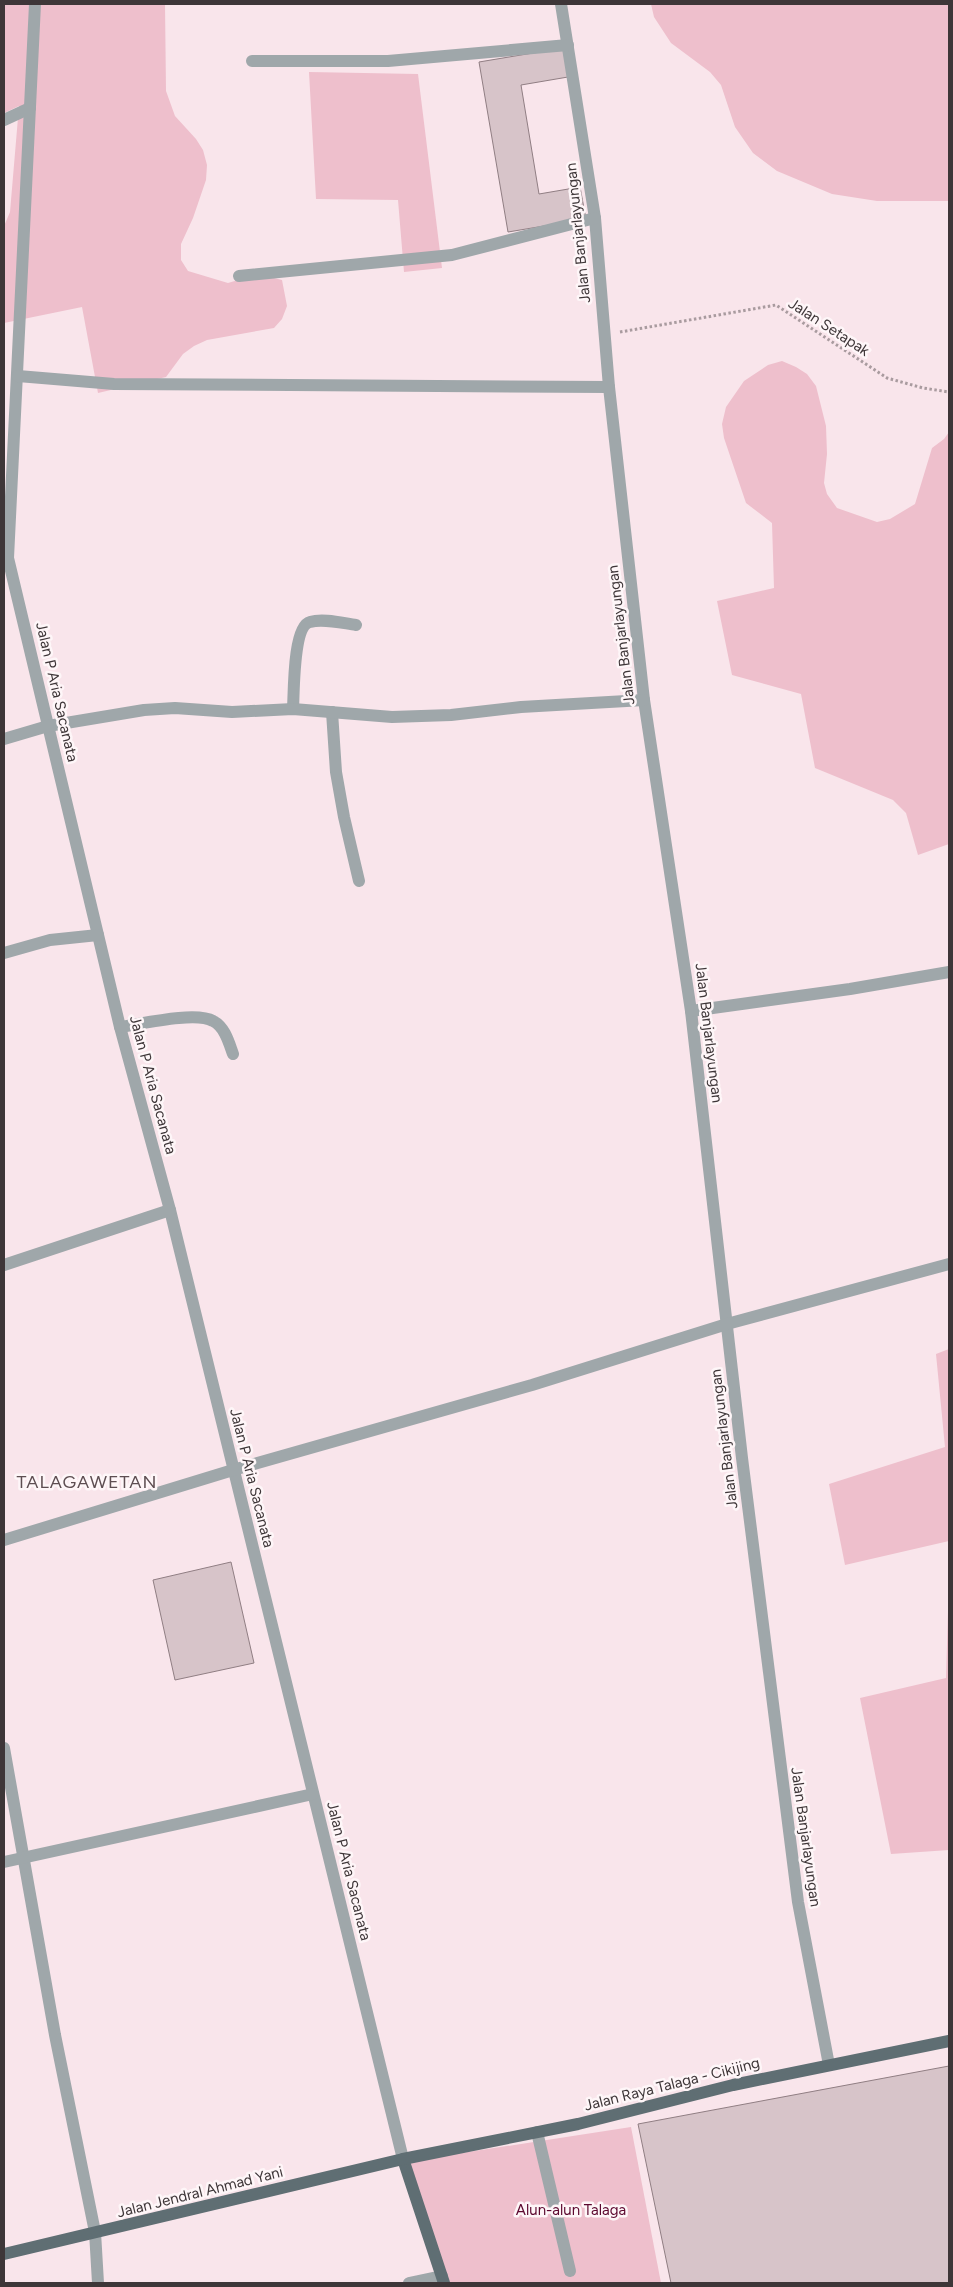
<svg xmlns="http://www.w3.org/2000/svg" width="953" height="2287" font-family="Figtree,sans-serif">
	<rect width="100%" height="100%" fill="#f9e5eb"/>
	<!-- green -->
	<g fill="#eebfcc">
		<polygon points="4,4 165,4 166,91 175,116 196,139 203,150 207,165 206,180 193,218 181,244 181,260 188,271 228,283 255,275 270,277 282,280 287,306 282,319 274,328 207,340 194,346 183,354 166,377 98,393 82,307 4,323 4,226 10,212 19,106 4,113"/>
		<polygon points="651,4 949,4 949,201 877,201 832,194 777,171 753,153 735,127 721,85 710,72 671,43 654,17"/>
		<polygon points="309,72 418,74 442,268 404,272 398,200 316,199"/>
		<polygon points="782,361 796,367 807,374 816,386 826,426 827,454 824,483 827,494 837,508 877,522 890,519 915,504 932,448 944,439 949,432 949,844 918,855 906,813 893,800 815,768 801,694 732,675 717,601 774,588 772,523 746,503 724,438 722,424 726,407 744,381 768,365"/>
		<polygon points="949,1349 949,1541 845,1565 829,1484 945,1447 936,1354"/>
		<polygon points="949,1577 949,1850 891,1854 860,1698 946,1678"/>
		<polygon points="631,2127 661,2283 437,2283 410,2161"/>
	</g>
	<!-- building -->
	<g fill="#d7c4c9" stroke="#907e83">
		<polygon points="563,48 568,77 521,85 539,194 580,187 586,219 508,232 479,62"/>
		<polygon points="231,1562 254,1663 175,1680 153,1580"/>
		<polygon points="949,2066 949,2283 671,2283 638,2124"/>
	</g>
	<g fill="none" stroke-linecap="round" stroke-linejoin="round">
		<!-- path -->
		<polyline stroke="#a99b9f" stroke-width="3" stroke-dasharray="2.5 2.5" stroke-linecap="butt" points="620,332 776,305 887,378 923,388 949,392"/>
		<!-- minor -->
		<g stroke="#9fa7aa" stroke-width="12">
			<polyline points="35,4 8,558 120,1027 170,1210 403,2159"/>
			<polyline points="561,4 595,218 609,387 644,700 691,1011 742,1458 798,1902 829,2065"/>
			<polyline points="252,61 388,61 568,45"/>
			<polyline points="4,120 30,108"/>
			<polyline points="239,276 452,255 595,218"/>
			<polyline points="18,376 114,384 609,387"/>
			<path d="M293,709C294,693 293,626 310,622C323,618 342,623 356,625"/>
			<polyline points="332,712 336,772 344,817 359,881"/>
			<polyline points="4,739 48,726 144,710 175,708 232,712 293,709 392,717 451,715 521,707 644,700"/>
			<polyline points="4,953 50,940 98,935"/>
			<polyline points="691,1011 850,989 949,972"/>
			<path d="M120,1027C141,1024 196,1011 213,1021C225,1027 229,1043 233,1054"/>
			<polyline points="4,1265 170,1210"/>
			<polyline points="4,1540 233,1470 532,1385 727,1324 949,1264"/>
			<polyline points="4,1748 55,2035 95,2232 98,2283"/>
			<polyline points="4,1862 313,1794"/>
			<polyline points="537,2132 570,2271"/>
			<polyline points="409,2283 442,2276"/>
		</g>
		<!-- major -->
		<g stroke="#5f6e73" stroke-width="12">
			<polyline points="403,2159 444,2283"/>
			<polyline points="4,2254 403,2159 578,2124 733,2085 949,2041"/>
		</g>
	</g>
	<g text-anchor="middle" dominant-baseline="central" stroke-width="5" stroke-linejoin="round" paint-order="stroke">
		<!-- street labels -->
		<g font-size="15" fill="#3e3638" stroke="#fef6f8">
			<text transform="translate(578 233) rotate(-96)">Jalan Banjarlayungan</text>
			<text transform="translate(829 327) rotate(33)">Jalan Setapak</text>
			<text transform="translate(621 635) rotate(-97)">Jalan Banjarlayungan</text>
			<text transform="translate(57 692) rotate(77)">Jalan P Aria Sacanata</text>
			<text transform="translate(709 1033) rotate(83)">Jalan Banjarlayungan</text>
			<text transform="translate(153 1085) rotate(75)">Jalan P Aria Sacanata</text>
			<text transform="translate(724 1439) rotate(-97)">Jalan Banjarlayungan</text>
			<text transform="translate(252 1478) rotate(76)">Jalan P Aria Sacanata</text>
			<text transform="translate(806 1837) rotate(82)">Jalan Banjarlayungan</text>
			<text transform="translate(349 1871) rotate(76)">Jalan P Aria Sacanata</text>
			<text transform="translate(672 2084) rotate(-14)">Jalan Raya Talaga - Cikijing</text>
			<text transform="translate(200 2192) rotate(-14)">Jalan Jendral Ahmad Yani</text>
		</g>
		<!-- park labels -->
		<g font-size="15" fill="#5c082f" stroke="#fef6f8">
			<text x="571" y="2210">Alun-alun Talaga</text>
		</g>
		<!-- quarter labels -->
		<g font-size="18" letter-spacing="1" fill="#5e4e52" stroke="#fef6f8">
			<text x="87" y="1482">TALAGAWETAN</text>
		</g>
	</g>
	<!-- border -->
	<rect width="953" height="2287" fill="none" stroke="#3e3638" stroke-width="10"/>
</svg>
